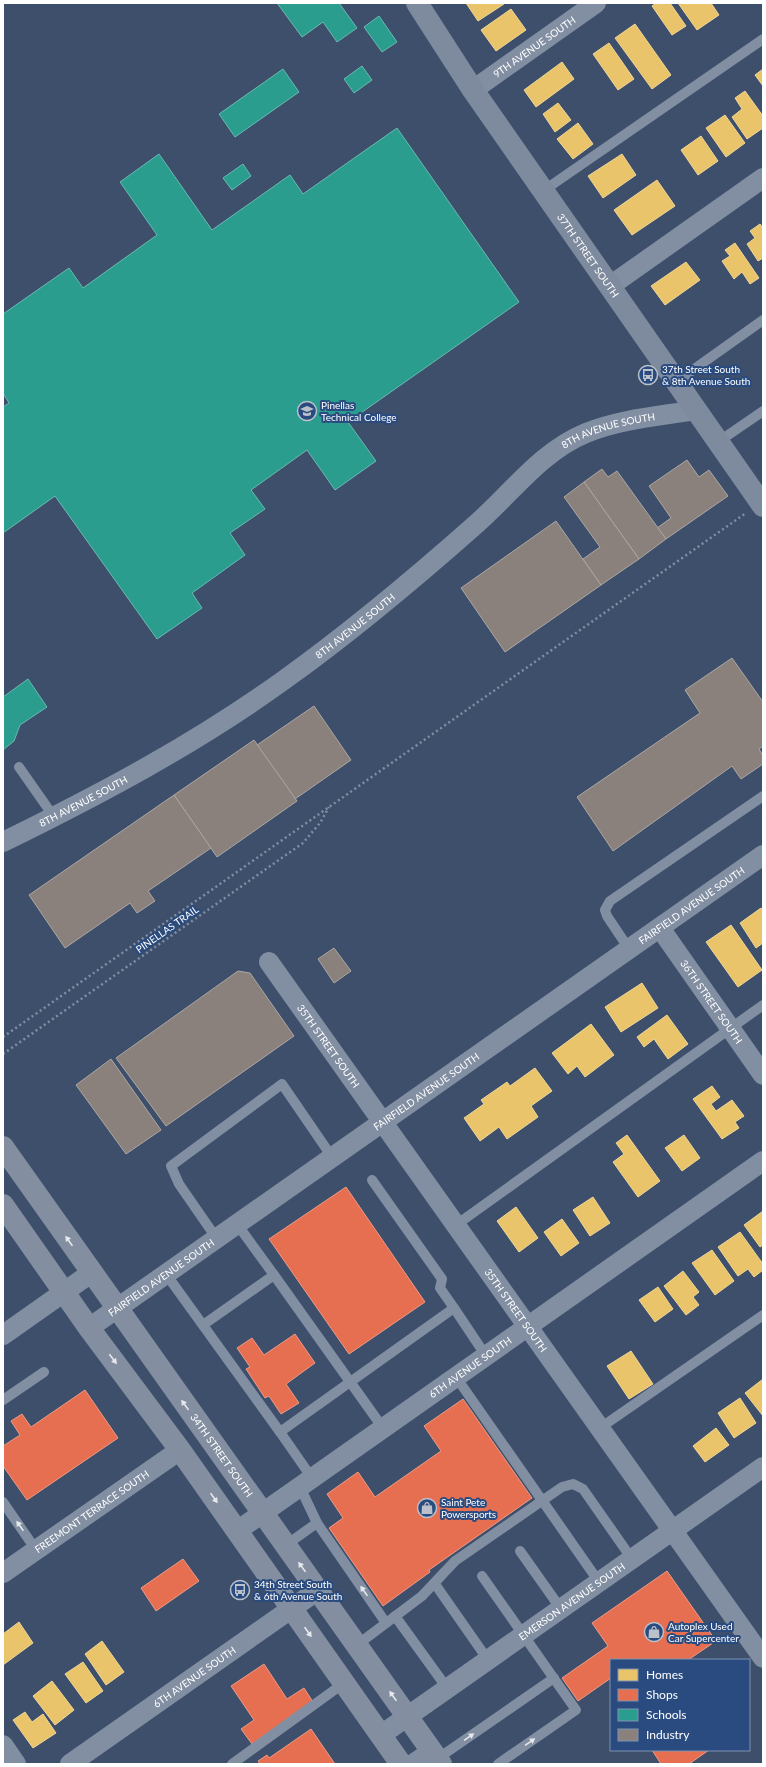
<svg xmlns="http://www.w3.org/2000/svg" width="766" height="1767" font-family="Lato,sans-serif">
  <rect width="100%" height="100%" fill="#3d4f6b"/>
  <g fill="#e9c46a" stroke="#f0d697">
    <path d="M466,3H503L504,4L478,21Z"/>
    <path d="M656,3H670L686,26L672,35L652,6Z"/>
    <path d="M678,3H711L719,15L697,30Z"/>
    <path d="M511,9L526,30L496,51L481,30Z"/>
    <path d="M635,24L671,75L652,89L615,38Z"/>
    <path d="M609,43L634,79L618,90L593,54Z"/>
    <path d="M562,62L574,79L536,107L524,90Z"/>
    <path d="M763,69V86L755,75Z"/>
    <path d="M745,91L763,116V128L747,139L732,117L742,109L735,98Z"/>
    <path d="M558,103L571,120L555,132L543,114Z"/>
    <path d="M725,115L745,143L726,157L706,128Z"/>
    <path d="M578,123L593,144L573,159L557,139Z"/>
    <path d="M701,136L718,161L698,175L681,150Z"/>
    <path d="M622,154L636,175L603,198L588,176Z"/>
    <path d="M657,180L675,206L632,235L614,210Z"/>
    <path d="M760,224L763,228V258L758,261L747,244L755,238L750,231Z"/>
    <path d="M735,243L759,278L750,284L742,272L734,279L722,261L730,256L725,250Z"/>
    <path d="M686,262L700,280L665,305L651,286Z"/>
    <path d="M761,908L763,910V943L756,948L740,923Z"/>
    <path d="M731,925L762,970L738,987L706,942Z"/>
    <path d="M642,983L658,1008L621,1032L605,1007Z"/>
    <path d="M667,1015L688,1044L668,1059L654,1039L644,1047L637,1037Z"/>
    <path d="M591,1024L614,1055L585,1077L577,1066L568,1074L552,1053Z"/>
    <path d="M535,1068L552,1091L531,1106L538,1117L507,1139L499,1127L480,1141L464,1118L484,1104L481,1100L507,1082L510,1086Z"/>
    <path d="M712,1086L720,1097L711,1104L716,1111L732,1100L744,1116L735,1122L739,1128L722,1139L693,1099Z"/>
    <path d="M627,1135L660,1181L638,1197L613,1162L624,1154L616,1143Z"/>
    <path d="M684,1135L700,1158L682,1171L665,1148Z"/>
    <path d="M593,1197L610,1223L590,1236L573,1210Z"/>
    <path d="M516,1207L538,1238L519,1252L497,1221Z"/>
    <path d="M763,1211V1245L760,1247L744,1225Z"/>
    <path d="M562,1219L579,1243L561,1256L544,1232Z"/>
    <path d="M740,1232L763,1264V1270L754,1277L748,1269L738,1276L718,1247Z"/>
    <path d="M712,1250L734,1281L715,1295L692,1263Z"/>
    <path d="M683,1271L699,1292L693,1297L699,1305L686,1315L664,1286Z"/>
    <path d="M658,1287L673,1309L655,1322L639,1300Z"/>
    <path d="M631,1351L653,1384L629,1399L607,1366Z"/>
    <path d="M763,1379V1416L745,1393Z"/>
    <path d="M740,1398L756,1423L734,1438L718,1413Z"/>
    <path d="M716,1428L729,1445L705,1462L693,1446Z"/>
    <path d="M19,1622L33,1643L3,1665V1634Z"/>
    <path d="M102,1641L124,1672L106,1685L85,1654Z"/>
    <path d="M83,1662L103,1691L86,1703L65,1674Z"/>
    <path d="M52,1681L74,1710L55,1725L33,1696Z"/>
    <path d="M25,1712L32,1722L43,1714L56,1733L33,1748L13,1720Z"/>
  </g>
  <g fill="#e76f51" stroke="#ee9a85">
    <path d="M346,1187L425,1302L349,1354L269,1239Z"/>
    <path d="M295,1334L315,1363L286,1384L299,1403L281,1414L269,1396L265,1398L246,1369L250,1367L237,1348L252,1338L264,1355Z"/>
    <path d="M85,1390L118,1438L27,1500L3,1466V1446L20,1435L11,1421L22,1414L31,1427Z"/>
    <path d="M463,1399L532,1498L429,1570L430,1572L383,1606L329,1528L343,1518L327,1494L358,1472L375,1497L441,1451L424,1426Z"/>
    <path d="M183,1559L199,1581L156,1611L141,1588Z"/>
    <path d="M667,1571L716,1641L688,1660H611V1678L578,1701L562,1678L608,1646L592,1623Z"/>
    <path d="M264,1664L287,1699L304,1688L313,1702L252,1744L241,1729L254,1720L231,1686Z"/>
    <path d="M311,1729L335,1764H260L258,1761L267,1755L269,1758Z"/>
    <path d="M652,1750H709L689,1764H661Z"/>
  </g>
  <g fill="#2a9d8f" stroke="#6abab1">
    <path d="M277,3H339L357,28L337,42L323,22L302,37Z"/>
    <path d="M379,16L397,42L382,52L364,27Z"/>
    <path d="M362,66L372,80L354,93L344,79Z"/>
    <path d="M283,69L299,92L235,137L219,114Z"/>
    <path d="M397,128L519,302L348,422L376,461L335,490L307,450L251,490L265,509L230,533L245,555L192,593L202,608L157,639L55,496L3,533V407L9,403L3,393V314L69,268L83,288L157,235L120,182L159,154L212,230L290,175L303,194Z"/>
    <path d="M243,164L251,176L232,190L223,178Z"/>
    <path d="M28,679L47,707L20,725L14,741L3,750V697Z"/>
  </g>
  <g fill="#8a817c" stroke="#ada7a3">
    <path d="M687,460L699,477L709,470L728,496L666,539L657,528L671,518L649,486Z"/>
    <path d="M602,469L608,477L617,471L666,539L639,559L584,482Z"/>
    <path d="M584,482L639,559L601,585L583,559L600,547L564,497Z"/>
    <path d="M556,521L601,585L505,652L461,588Z"/>
    <path d="M732,658L763,702V746L759,749L763,756V764L741,779L732,766L613,851L577,797L700,713L685,690Z"/>
    <path d="M314,706L351,760L295,799L257,745Z"/>
    <path d="M254,740L297,801L217,857L174,795Z"/>
    <path d="M174,795L211,848L148,891L155,901L137,913L130,903L65,948L29,895Z"/>
    <path d="M334,948L351,971L334,983L318,959Z"/>
    <path d="M238,971L250,973L294,1036L166,1126L116,1058Z"/>
    <path d="M111,1059L161,1130L126,1154L76,1085Z"/>
  </g>
  <g fill="none" stroke-linecap="round" stroke-linejoin="round">
    <g stroke="#828fa2" stroke-width="2.5" stroke-dasharray="2 3" stroke-linecap="butt">
      <path d="M3,1037L746,513"/>
      <path d="M3,1054L303,843L320,823L329,807"/>
    </g>
    <g stroke="#828fa2" stroke-width="10">
      <path d="M543,191L763,39"/>
      <path d="M676,382L763,320"/>
      <path d="M718,442L763,411"/>
      <path d="M19,767L54,817"/>
      <path d="M629,949L607,916L605,910L610,901L763,796"/>
      <path d="M372,1180L442,1279L440,1288L454,1308"/>
      <path d="M237,1224L274,1275"/>
      <path d="M456,1225L763,1005"/>
      <path d="M217,1239L179,1184L171,1166L282,1084L332,1157"/>
      <path d="M166,1274L280,1432"/>
      <path d="M203,1325L274,1275L383,1428"/>
      <path d="M456,1377L599,1582"/>
      <path d="M3,1400L44,1372"/>
      <path d="M600,1428L763,1315"/>
      <path d="M312,1478L280,1432L454,1308L486,1356"/>
      <path d="M300,1487L317,1523L386,1623"/>
      <path d="M3,1502L36,1550"/>
      <path d="M286,1545L317,1523"/>
      <path d="M520,1551L561,1609"/>
      <path d="M482,1576L576,1710L498,1764"/>
      <path d="M435,1584L488,1660"/>
      <path d="M395,1616L447,1688"/>
      <path d="M357,1645L422,1596L455,1561L562,1487L573,1484L583,1489L632,1559"/>
      <path d="M437,1759L554,1678"/>
      <path d="M232,1764L344,1683"/>
    </g>
    <g stroke="#828fa2" stroke-width="20">
      <path id="s1" d="M473,90L596,3"/>
      <path d="M610,286L763,178"/>
      <path id="s2" d="M3,842C101,794 195,744 284,680C351,632 413,580 474,526C511,494 540,452 586,433C620,419 660,416 696,410"/>
      <path id="s3" d="M660,928L763,1075"/>
      <path id="s4" d="M269,962L763,1658"/>
      <path id="s5" d="M89,1328L763,855"/>
      <path d="M3,1335L91,1273"/>
      <path id="s6" d="M237,1531L763,1161"/>
      <path id="s7" d="M3,1573L180,1450"/>
      <path id="s8" d="M381,1735L763,1467"/>
      <path d="M3,1745L16,1764"/>
      <path id="s9" d="M70,1764L318,1590"/>
      <path d="M413,1764L432,1751"/>
    </g>
    <path stroke="#7e8a9d" stroke-width="22" id="s10" d="M417,3L473,90L763,506"/>
    <g stroke="#838fa1" stroke-width="22">
      <path id="s11" d="M3,1147L441,1764"/>
      <path d="M3,1205L89,1328L180,1450L401,1764"/>
    </g>
  </g>
  <defs><path id="oneway-solid" d="M-6-.8H1V-3.2L6.5 0L1 3.2V.8H-6Z"/></defs>
  <g fill="#e6e9ec">
    <use href="#oneway-solid" transform="translate(69 1241) rotate(-125)"/>
    <use href="#oneway-solid" transform="translate(113 1359) rotate(53)"/>
    <use href="#oneway-solid" transform="translate(185 1405) rotate(-126)"/>
    <use href="#oneway-solid" transform="translate(214 1498) rotate(55)"/>
    <use href="#oneway-solid" transform="translate(20 1526) rotate(-125)"/>
    <use href="#oneway-solid" transform="translate(302 1567) rotate(-126)"/>
    <use href="#oneway-solid" transform="translate(364 1591) rotate(-125)"/>
    <use href="#oneway-solid" transform="translate(308 1632) rotate(55)"/>
    <use href="#oneway-solid" transform="translate(393 1696) rotate(-125)"/>
    <use href="#oneway-solid" transform="translate(469 1737) rotate(-35)"/>
    <use href="#oneway-solid" transform="translate(530 1742) rotate(-35)"/>
  </g>
  <defs>
    <symbol id="bus-ring" viewBox="-11 -11 22 22"><circle r="9.5" fill="#294b7f" stroke="#bbc1cb" stroke-width="1.5"/><path d="M-5-6H5V4H4V6H2V4H-2V6H-4V4H-5ZM-3.5-4V0h7V-4ZM-3.5 1.2v1.5H-2V1.2ZM2 1.2v1.5H3.5V1.2Z" fill="#bbc1cb"/></symbol>
    <symbol id="university-ring" viewBox="-11 -11 22 22"><circle r="9.5" fill="#294b7f" stroke="#bbc1cb" stroke-width="1.5"/><path d="M0-5L7-2L0 1L-7-2ZM-4 1L0 2.5L4 1V4Q0 6-4 4Z" fill="#bbc1cb"/></symbol>
    <symbol id="shop-ring" viewBox="-11 -11 22 22"><circle r="9.5" fill="#294b7f" stroke="#bbc1cb" stroke-width="1.5"/><path d="M-5-2.5h2.3a2.7 3.5 0 0 1 5.4 0H5L5.5 6h-11ZM-1.5-2.5h3a1.5 2.3 0 0 0-3 0Z" fill="#bbc1cb"/></symbol>
  </defs>
  <g fill-rule="evenodd">
    <use href="#bus-ring" x="637" y="364" width="22" height="22"/>
    <use href="#university-ring" x="296" y="400" width="22" height="22"/>
    <use href="#shop-ring" x="416" y="1497" width="22" height="22"/>
    <use href="#bus-ring" x="229" y="1579" width="22" height="22"/>
    <use href="#shop-ring" x="643" y="1621" width="22" height="22"/>
  </g>
  <g text-anchor="middle" stroke-width="4" stroke-linejoin="round" paint-order="stroke">
    <g font-size="10" fill="#fff" stroke="#294b7f">
      <text dy="4" stroke="none"><textPath href="#s1" startOffset="75">9TH AVENUE SOUTH</textPath></text>
      <text dy="4" stroke="none"><textPath href="#s10" startOffset="305">37TH STREET SOUTH</textPath></text>
      <text dy="4" stroke="none"><textPath href="#s2" startOffset="738">8TH AVENUE SOUTH</textPath></text>
      <text dy="4" stroke="none"><textPath href="#s2" startOffset="414">8TH AVENUE SOUTH</textPath></text>
      <text dy="4" stroke="none"><textPath href="#s2" startOffset="90">8TH AVENUE SOUTH</textPath></text>
      <text dy="4" stroke="none"><textPath href="#s5" startOffset="736">FAIRFIELD AVENUE SOUTH</textPath></text>
      <text transform="translate(167 929) rotate(-35)" y="4">PINELLAS TRAIL</text>
      <text dy="4" stroke="none"><textPath href="#s3" startOffset="90">36TH STREET SOUTH</textPath></text>
      <text dy="4" stroke="none"><textPath href="#s4" startOffset="103">35TH STREET SOUTH</textPath></text>
      <text dy="4" stroke="none"><textPath href="#s5" startOffset="412">FAIRFIELD AVENUE SOUTH</textPath></text>
      <text dy="4" stroke="none"><textPath href="#s5" startOffset="88">FAIRFIELD AVENUE SOUTH</textPath></text>
      <text dy="4" stroke="none"><textPath href="#s4" startOffset="427">35TH STREET SOUTH</textPath></text>
      <text dy="4" stroke="none"><textPath href="#s6" startOffset="285">6TH AVENUE SOUTH</textPath></text>
      <text dy="4" stroke="none"><textPath href="#s11" startOffset="378">34TH STREET SOUTH</textPath></text>
      <text dy="4" stroke="none"><textPath href="#s7" startOffset="108">FREEMONT TERRACE SOUTH</textPath></text>
      <text dy="4" stroke="none"><textPath href="#s8" startOffset="233">EMERSON AVENUE SOUTH</textPath></text>
      <text dy="4" stroke="none"><textPath href="#s9" startOffset="152">6TH AVENUE SOUTH</textPath></text>
    </g>
    <g font-size="10" fill="#fff" stroke="#294b7f" text-anchor="start">
      <text x="662" y="373">37th Street South<tspan x="662" dy="12">&amp; 8th Avenue South</tspan></text>
      <text x="321" y="409">Pinellas<tspan x="321" dy="12">Technical College</tspan></text>
      <text x="441" y="1506">Saint Pete<tspan x="441" dy="12">Powersports</tspan></text>
      <text x="254" y="1588">34th Street South<tspan x="254" dy="12">&amp; 6th Avenue South</tspan></text>
      <text x="668" y="1630">Autoplex Used<tspan x="668" dy="12">Car Supercenter</tspan></text>
    </g>
  </g>
  <rect width="766" height="1767" fill="none" stroke="#ffffff" stroke-width="8"/>
  <rect x="610" y="1659" width="140" height="92" fill="#294b7f" stroke="#7f93b2"/>
  <rect x="618" y="1669" width="20" height="12" fill="#e9c46a" stroke="#7f93b2"/>
  <text x="646" y="1679" font-size="12" fill="#ffffff">Homes</text>
  <rect x="618" y="1689" width="20" height="12" fill="#e76f51" stroke="#7f93b2"/>
  <text x="646" y="1699" font-size="12" fill="#ffffff">Shops</text>
  <rect x="618" y="1709" width="20" height="12" fill="#2a9d8f" stroke="#7f93b2"/>
  <text x="646" y="1719" font-size="12" fill="#ffffff">Schools</text>
  <rect x="618" y="1729" width="20" height="12" fill="#8a817c" stroke="#7f93b2"/>
  <text x="646" y="1739" font-size="12" fill="#ffffff">Industry</text>
</svg>
